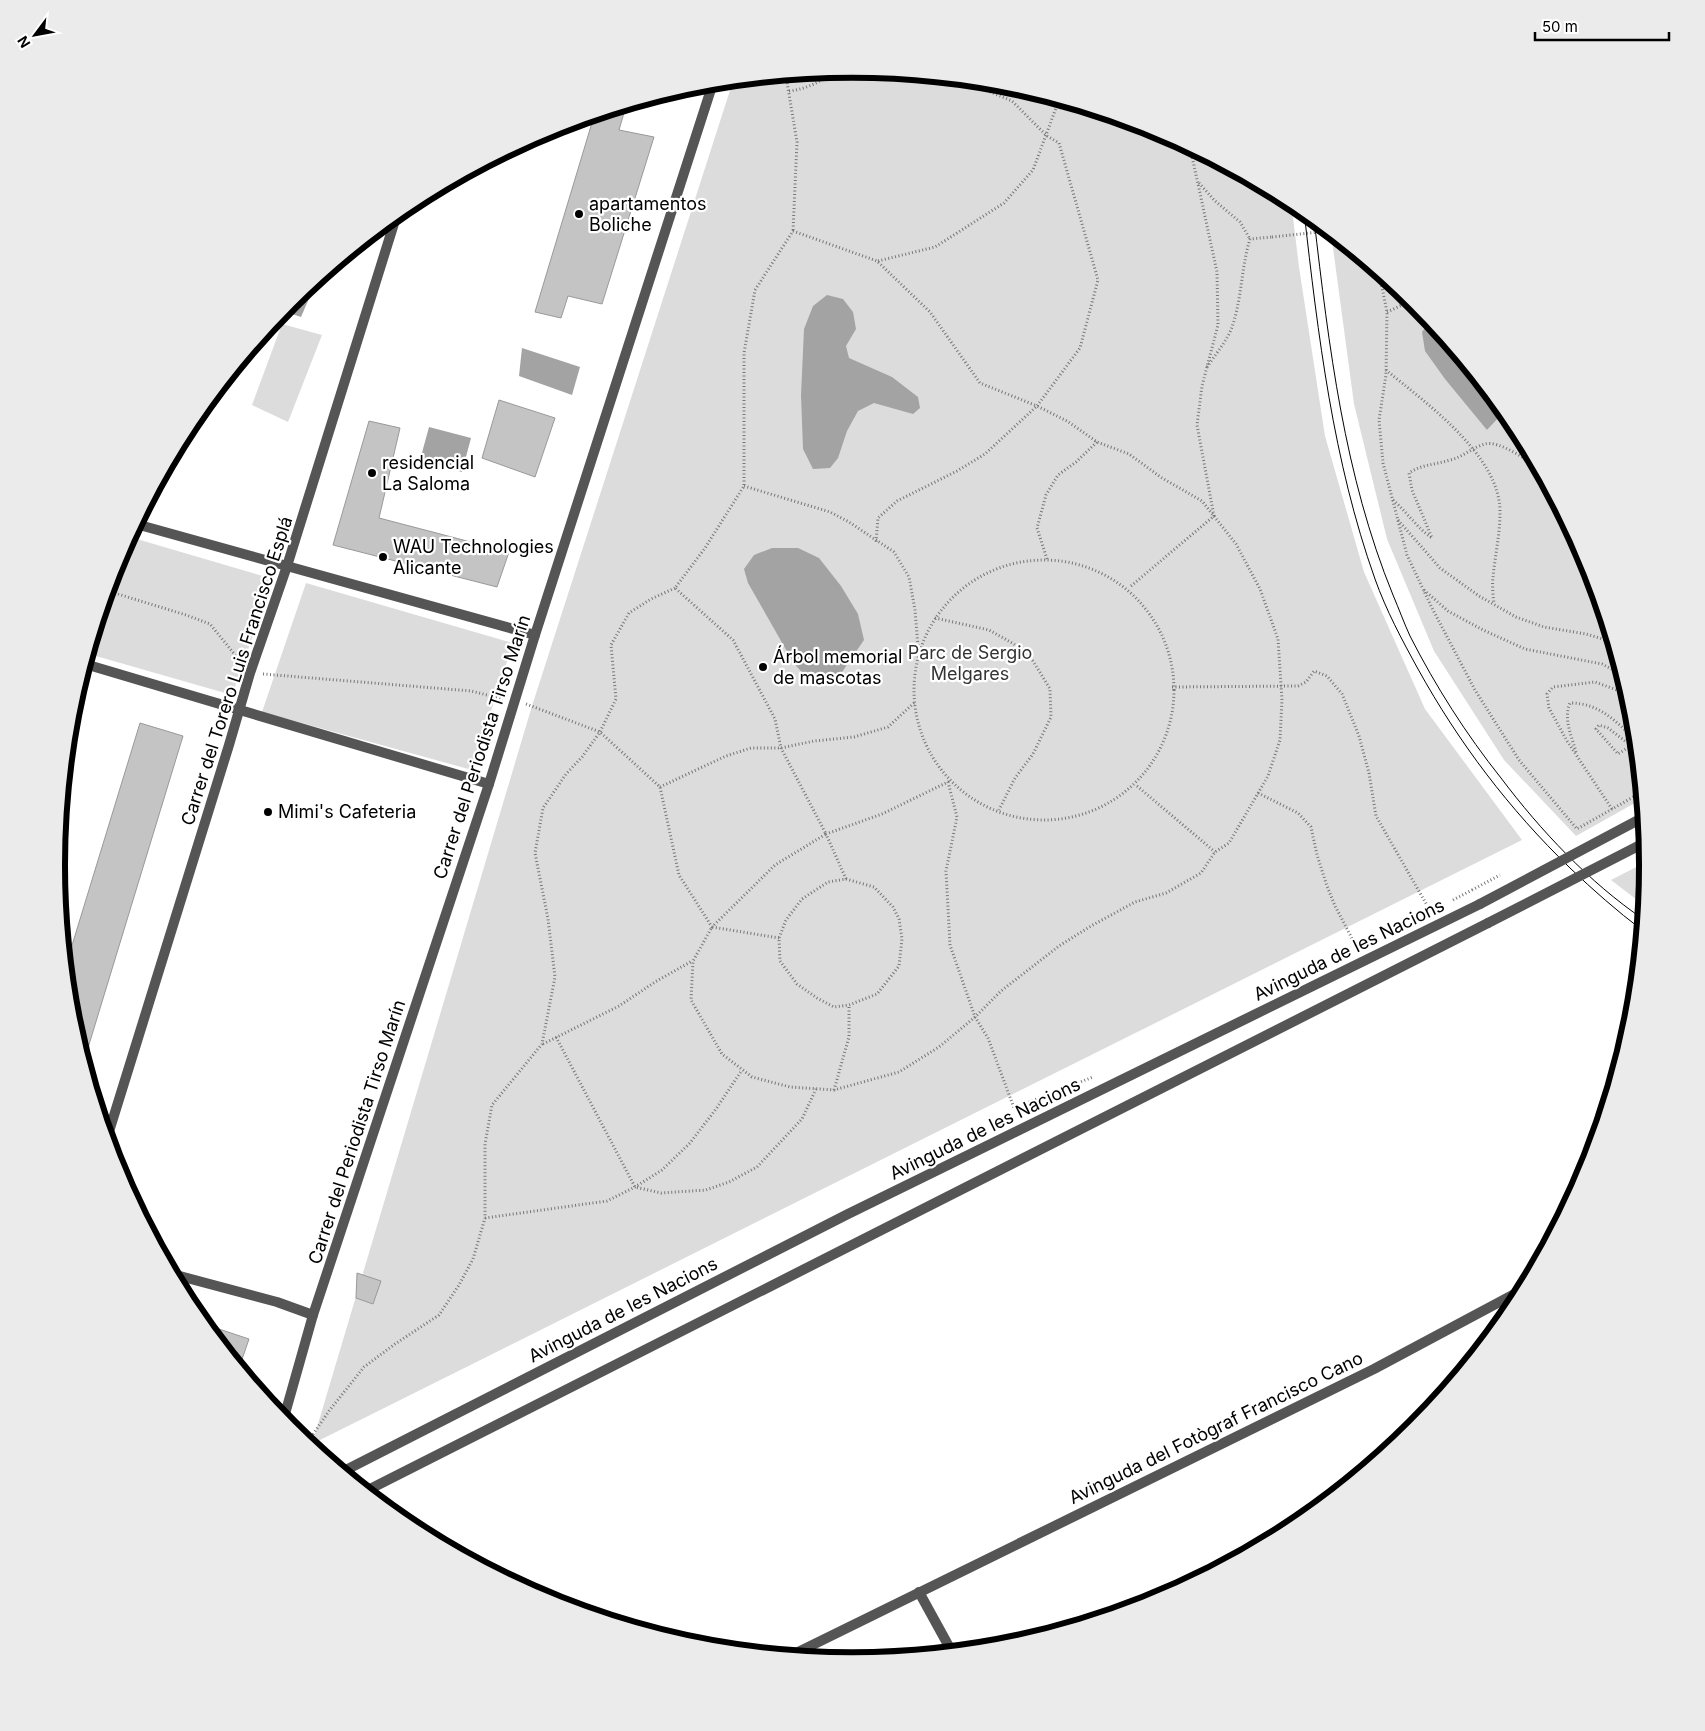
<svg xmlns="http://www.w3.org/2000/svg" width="1705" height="1731" font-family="Inter,sans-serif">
  <rect width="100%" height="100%" fill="#fff"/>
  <g fill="#dcdcdc">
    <path d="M853,69L1008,85L1157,130L1291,201L1299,267L1325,436L1364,572L1425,709L1522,840L312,1444L532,706L733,81Z"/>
    <path d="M1331,233L1416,303L1433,323L1428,325L1487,430L1499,416L1518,429L1588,561L1634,710L1642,799L1576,836L1504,760L1434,651L1387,539L1354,404Z"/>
    <path d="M282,324L322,335L288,422L252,405Z"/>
    <path d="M130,537L273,579L232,695L89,654L117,561Z"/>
    <path d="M306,583L513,643L472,770L262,712Z"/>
    <path d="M1648,861L1649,866L1645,906L1611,880Z"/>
    <path d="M1373,1463L1295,1528L1254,1549L1272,1529L1368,1464Z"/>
  </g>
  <g fill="#a3a3a3">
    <path d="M317,280L301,317L283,311L290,302Z"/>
    <path d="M827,295L843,299L853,312L856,329L846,346L849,358L892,377L918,397L920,408L913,414L874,403L858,411L847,431L838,458L830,468L813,469L803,449L801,395L804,329L813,306Z"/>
    <path d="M1433,323L1515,423L1518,429L1499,417L1487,430L1445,379L1425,351L1422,332L1428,324Z"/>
    <path d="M522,348L580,367L572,395L519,376Z"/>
    <path d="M429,427L471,438L462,472L420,460Z"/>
    <path d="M772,548H798L819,558L841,586L858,614L864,640L840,675L819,682L805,676L793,662L748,583L744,569L754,555Z"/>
  </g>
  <g fill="#c4c4c4" stroke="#999">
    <path d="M626,106L619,130L654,137L602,304L568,296L561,318L535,312L594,116Z"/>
    <path d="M499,400L555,418L535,477L482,458Z"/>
    <path d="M369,421L400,428L379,518L509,552L497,587L333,545Z"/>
    <path d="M140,723L183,736L84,1061L72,1021L66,965Z"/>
    <path d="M357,1273L381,1281L373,1304L356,1298Z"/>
    <path d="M204,1324L249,1339L239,1368Z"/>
  </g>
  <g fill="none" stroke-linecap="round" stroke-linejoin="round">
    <g stroke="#777" stroke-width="3" stroke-dasharray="1 2.5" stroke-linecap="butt">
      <path d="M786,76L797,142L793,231"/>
      <path d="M789,91C807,89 820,82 834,71"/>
      <path d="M1199,183L1215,201L1240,222L1250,239"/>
      <path d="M878,261L935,247L1004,203L1033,170L1059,100"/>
      <path d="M1379,272L1387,312L1386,375L1379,420L1383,463L1407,555L1432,608L1475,690L1519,760L1577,829L1642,792"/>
      <path d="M1387,312L1413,300"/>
      <path d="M1207,367C1215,355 1227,341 1232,327C1242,299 1241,268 1250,239L1272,237"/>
      <path d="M1386,370C1426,403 1501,456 1500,513C1500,534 1495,556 1493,577C1492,586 1493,596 1494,604"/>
      <path d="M744,486L830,512L849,522L894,552L909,577L915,610L918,646"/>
      <path d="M1393,500C1407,512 1417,528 1432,538L1412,490L1409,473C1422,464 1435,465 1450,460C1463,457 1473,447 1485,444C1499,440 1526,460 1538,467"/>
      <path d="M1398,520L1440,568L1479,596L1516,617L1544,627L1586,634L1613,642"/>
      <path d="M1047,559L1037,528L1046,495L1058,475L1076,462L1097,442"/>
      <circle cx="1044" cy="690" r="130"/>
      <path d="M1131,586L1214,516L1197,425L1202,386L1218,325L1217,272L1190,147"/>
      <path d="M1424,590L1448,611L1483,630L1525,649L1602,664L1623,675"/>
      <path d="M108,591L186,615L210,624L240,661"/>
      <path d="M935,618L989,630L1014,644L1033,661L1050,689L1051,717L1033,754L1015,778L999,810"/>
      <path d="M263,674L471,691L503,699"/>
      <path d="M1172,687L1298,686L1306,682L1314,671L1327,676L1342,694L1359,736L1369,773L1376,816L1428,907"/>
      <path d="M526,704L600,732L660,787L679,875L712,927L775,865L826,834L781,748L775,719L733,640L675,588L705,548L744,486V353L755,290L793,231L877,261L930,312L980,383L1037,406L1080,348L1098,280L1059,143L1047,136L1012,101L962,80"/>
      <path d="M1625,741L1608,728L1599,725L1596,729L1618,754L1637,742"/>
      <path d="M1576,752C1572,737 1563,719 1570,703C1600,703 1616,722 1636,740"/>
      <path d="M1137,786L1215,852"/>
      <path d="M660,787L726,756L751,748H781L814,741L854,737L888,727L914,703"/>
      <path d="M1258,793L1298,813L1311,827L1317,855L1327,886L1335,906L1355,944"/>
      <path d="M1612,809L1567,741L1549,708L1547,694L1553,687L1595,682L1628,694"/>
      <path d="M846,879L826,834L882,814L948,782L957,817L946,871L950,945L975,1017L988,1038L1014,1108L1093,1077"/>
      <path d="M846,879L874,887L893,907L899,919L902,939L899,966L877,994L849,1005L834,1007L817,998L797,984L780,961L779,938L786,920L802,899L828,882Z"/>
      <path d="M1453,900L1472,890"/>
      <path d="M779,938L712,927L693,961L691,1000L722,1054L752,1077L790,1087L834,1090L899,1072L939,1047L975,1017L1001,991L1059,946L1091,926L1135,902L1166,893L1201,873L1215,852L1229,843L1268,776L1280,740L1282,700L1278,639L1260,589L1236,544L1202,501L1162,478L1129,454L1097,442L1067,421L1037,406L985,454L957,471L897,501L878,518L876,542"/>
      <path d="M556,1037L635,1187L661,1193L706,1190L729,1182L757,1167L802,1119L816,1089"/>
      <path d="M543,1044L619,1006L655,982L692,961"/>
      <path d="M834,1090L849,1037V1005"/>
      <path d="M485,1218L607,1201L635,1187L662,1170L690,1143L716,1109L742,1070"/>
      <path d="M307,1443L329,1411L364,1367L395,1344L439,1315L459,1285L473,1259L485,1218V1144L492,1105L542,1044L555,977L548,919L535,853L543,808L566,774L582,757L600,732L616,699L611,645L629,613L651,599L675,588"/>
      <path d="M770,1654L778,1650"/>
    </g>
    <g stroke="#555" stroke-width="10">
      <path d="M136,524L535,635"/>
      <path d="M85,664L489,784"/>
      <path d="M107,1138L229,745L250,673L287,566L397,214"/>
      <path d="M172,1274L277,1302L313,1315"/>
      <path d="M283,1421L313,1315L489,784L535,635L713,83"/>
      <path d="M919,1592L952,1652"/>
      <path d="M790,1656L1374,1369L1524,1289"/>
    </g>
    <g stroke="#555" stroke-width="10">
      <path d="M342,1472L848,1214L1480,904"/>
      <path d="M366,1491L1488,923"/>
    </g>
    <g stroke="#000" stroke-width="1">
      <path d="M1304,211C1318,335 1333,461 1375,579C1386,610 1402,640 1418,669C1459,743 1509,809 1570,868C1593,890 1617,911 1642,930"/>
      <path d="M1314,219C1329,347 1344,475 1393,595C1399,609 1404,623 1410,636C1436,687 1466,734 1501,778C1541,831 1589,882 1643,919"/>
    </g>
    <g stroke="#777" stroke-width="3" stroke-dasharray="1 2.5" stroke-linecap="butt">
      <path d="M1272,237L1329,231"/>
      <path d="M1472,890L1500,875"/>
    </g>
    <g stroke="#555" stroke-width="10">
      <path d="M1480,904L1644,817"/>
      <path d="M1488,923L1646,842"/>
    </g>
  </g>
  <g fill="#000" stroke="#fff" stroke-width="2">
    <circle cx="579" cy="214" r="5"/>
    <circle cx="372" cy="473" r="5"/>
    <circle cx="383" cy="557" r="5"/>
    <circle cx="763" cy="667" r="5"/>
    <circle cx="268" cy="812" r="5"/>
  </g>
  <g text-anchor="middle" stroke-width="4.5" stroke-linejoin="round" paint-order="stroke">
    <g font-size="18" fill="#000" stroke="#fff" text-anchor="start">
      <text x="589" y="210">apartamentos<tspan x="589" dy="21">Boliche</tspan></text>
      <text x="382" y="469">residencial<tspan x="382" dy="21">La Saloma</tspan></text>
      <text x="393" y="553">WAU Technologies<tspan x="393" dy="21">Alicante</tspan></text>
      <text x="773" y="663">Árbol memorial<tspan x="773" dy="21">de mascotas</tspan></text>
      <text x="278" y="818">Mimi's Cafeteria</text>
    </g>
    <g font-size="18" fill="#333" stroke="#fff">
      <text x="970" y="659">Parc de Sergio<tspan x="970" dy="21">Melgares</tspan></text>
    </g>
    <g font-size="18" fill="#000" stroke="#fff">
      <text transform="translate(237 671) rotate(-72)" y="6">Carrer del Torero Luis Francisco Esplá</text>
      <text transform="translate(482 747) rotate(-72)" y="6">Carrer del Periodista Tirso Marín</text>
      <text transform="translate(1349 950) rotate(-26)" y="6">Avinguda de les Nacions</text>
      <text transform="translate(985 1129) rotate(-26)" y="6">Avinguda de les Nacions</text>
      <text transform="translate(357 1132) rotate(-72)" y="6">Carrer del Periodista Tirso Marín</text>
      <text transform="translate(623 1310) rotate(-27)" y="6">Avinguda de les Nacions</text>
      <text transform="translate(1216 1428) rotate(-26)" y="6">Avinguda del Fotògraf Francisco Cano</text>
    </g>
  </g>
  <path d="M0 0H1705V1731H0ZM65 865a787 787 0 1 1 1574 0a787 787 0 1 1-1574 0Z" fill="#ebebeb" fill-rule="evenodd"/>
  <path fill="none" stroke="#000" stroke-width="6" d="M65 865a787 787 0 1 1 1574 0a787 787 0 1 1-1574 0Z"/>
  <g transform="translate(35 35) rotate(238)" stroke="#ffffff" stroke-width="4" paint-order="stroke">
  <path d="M0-4L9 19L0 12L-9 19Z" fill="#000000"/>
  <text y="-8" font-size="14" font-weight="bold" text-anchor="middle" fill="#000000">N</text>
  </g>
  <path d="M1535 32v8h134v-8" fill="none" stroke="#000000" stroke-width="2.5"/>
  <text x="1542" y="32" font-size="15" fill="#000000" stroke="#ffffff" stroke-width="4" paint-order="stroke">50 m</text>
</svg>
